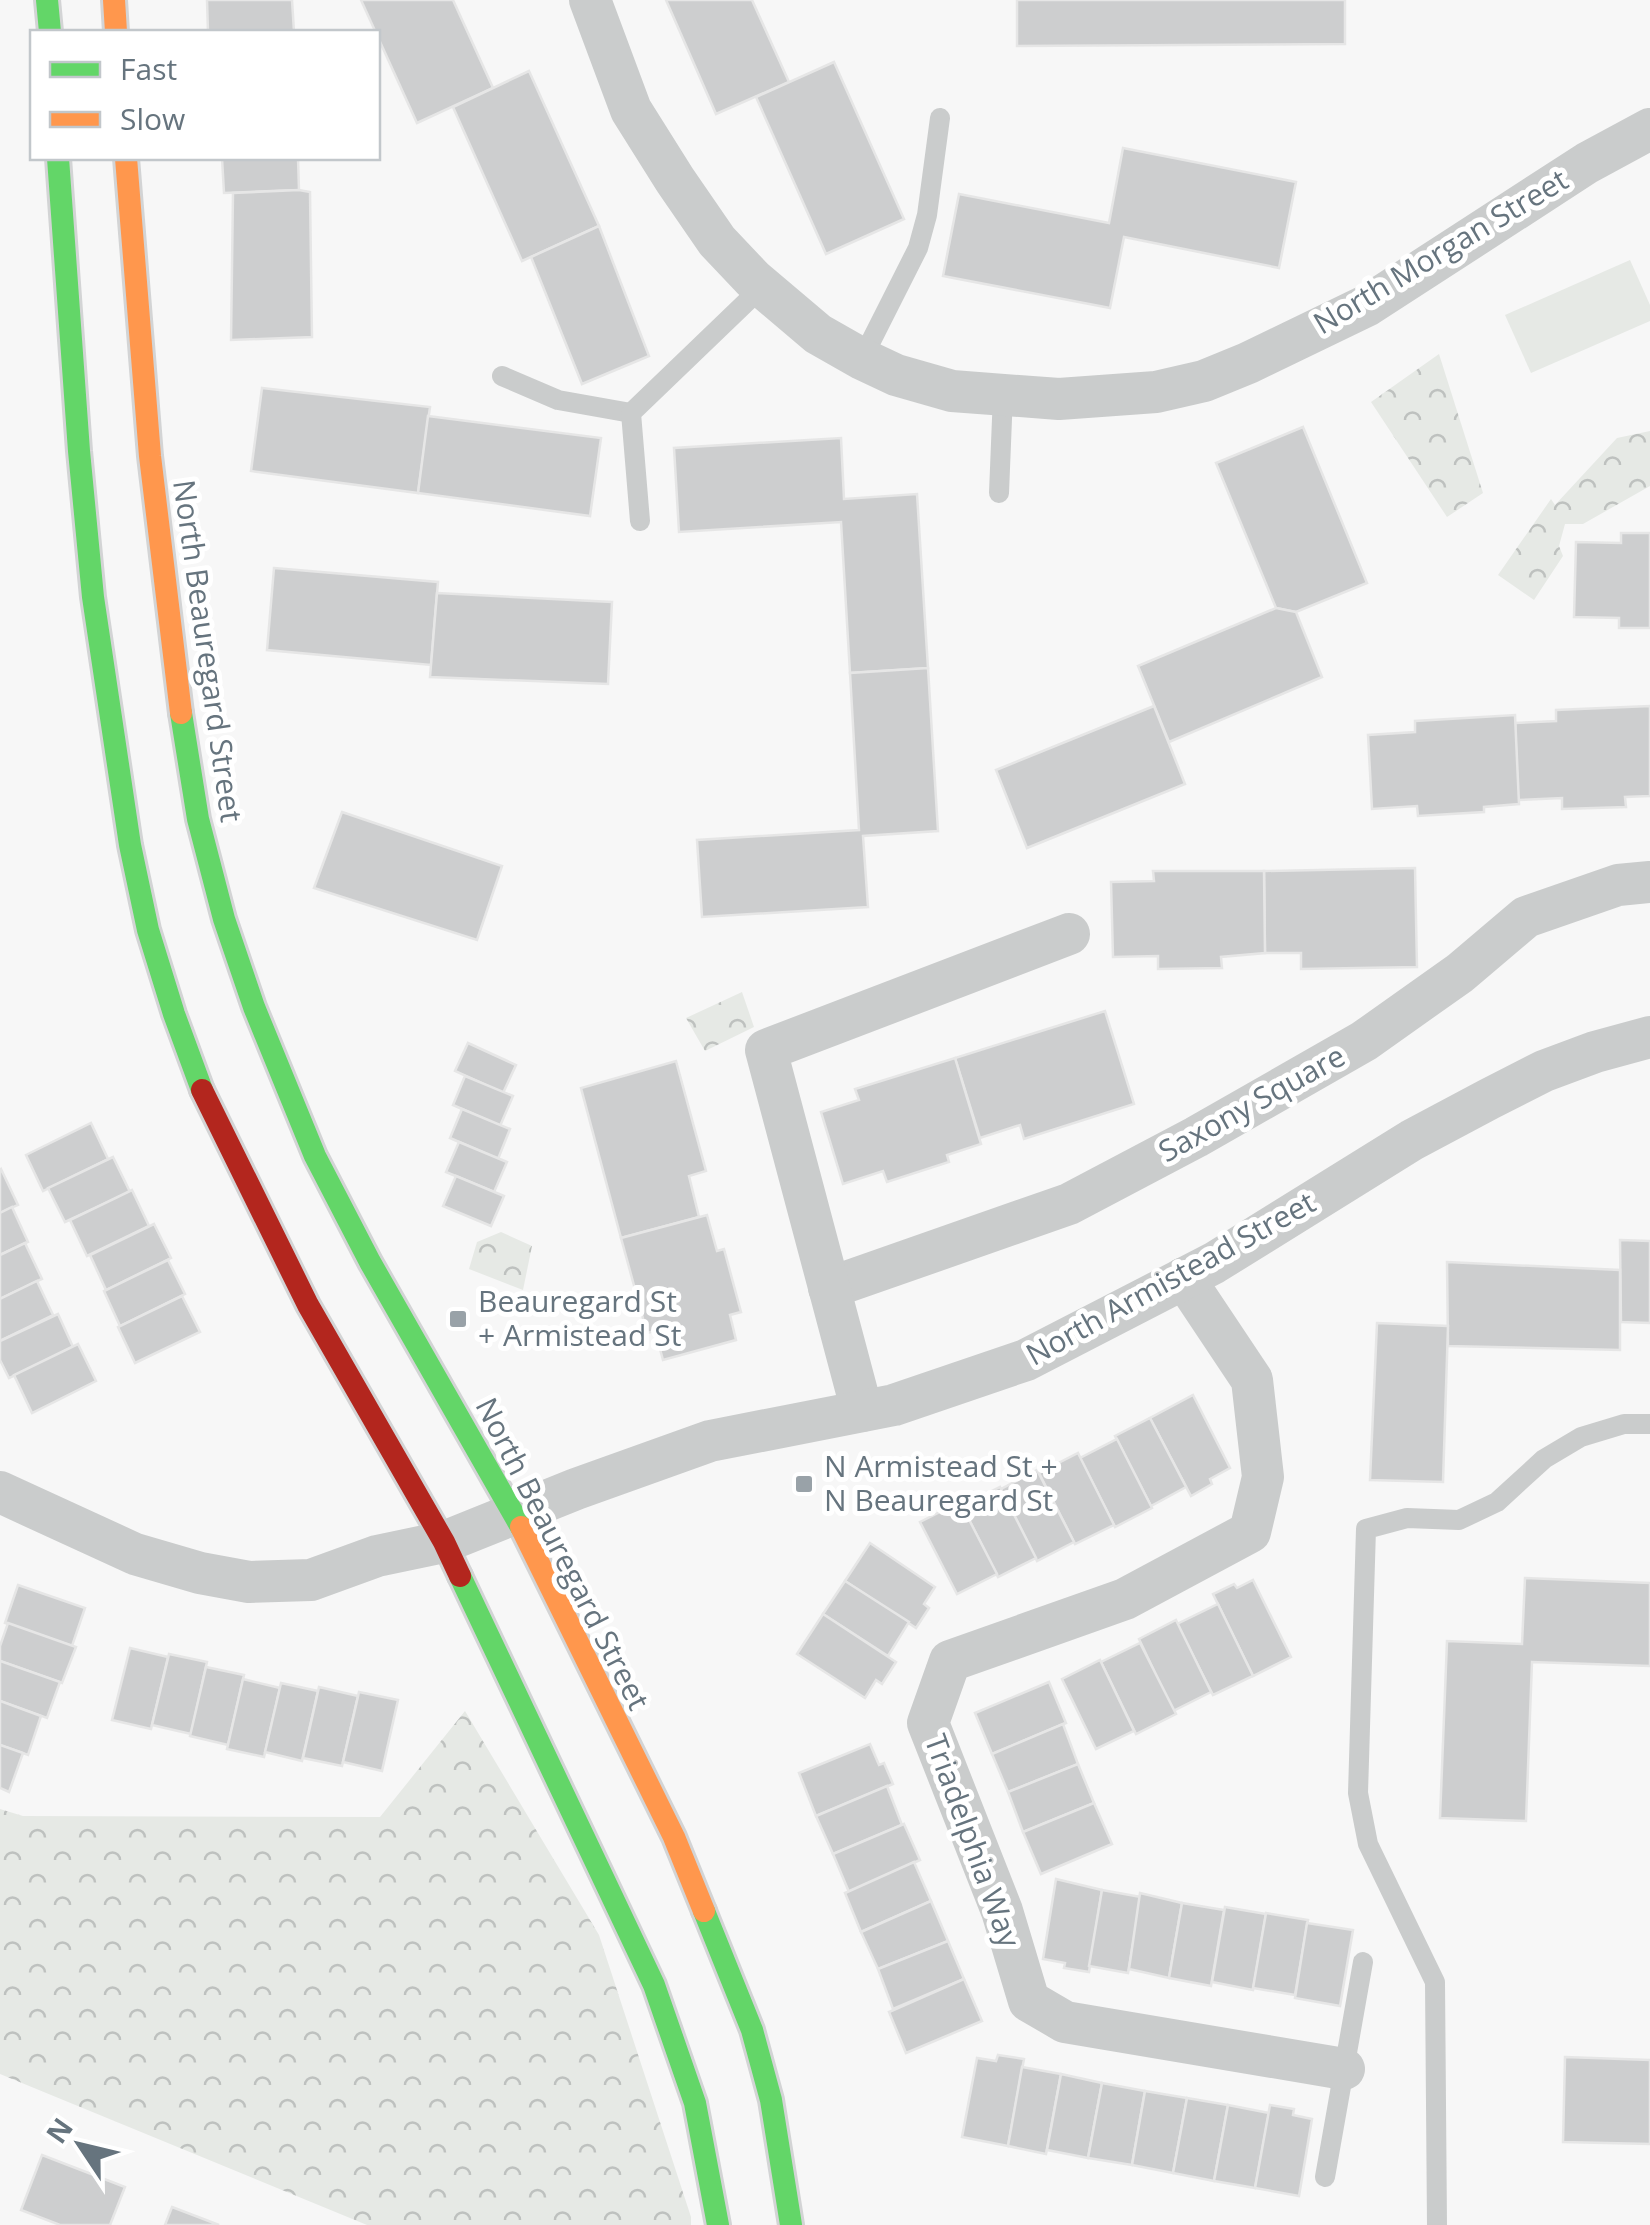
<svg xmlns="http://www.w3.org/2000/svg" width="1650" height="2225" font-family="'Open Sans',sans-serif">
  <defs>
    <pattern id="forest-crowns" width="20" height="18" patternUnits="userSpaceOnUse" patternTransform="scale(2.5)"><rect width="20" height="18" fill="#e6e9e5"/><path d="M2 6a3 3 0 1 1 6 0M12 15a3 3 0 1 1 6 0" fill="none" stroke="#bec1bf"/></pattern>
  </defs>
  <rect width="100%" height="100%" fill="#f7f7f7"/>
  <path fill="#e6e9e5" d="M1630,260L1650,305V321L1531,373L1505,315Z"/>
  <g fill="url(#forest-crowns)">
    <path d="M1439,354L1483,493L1447,517L1371,402Z"/>
    <path d="M1650,431V486L1583,524H1565L1559,546L1563,556L1534,600L1498,575L1551,499L1555,505L1617,438Z"/>
    <path d="M742,992L754,1027L705,1051L686,1018Z"/>
    <path d="M501,1232L532,1246L523,1290L469,1269L477,1242Z"/>
    <path d="M465,1711L599,1935L691,2217V2225H367L0,2074V1809L23,1816L380,1817Z"/>
  </g>
  <g fill="#cdcecf" stroke="#e6e6e6" stroke-width="2.5">
    <path d="M207,0H292L294,32H208Z"/>
    <path d="M361,0H453L493,88L417,123Z"/>
    <path d="M666,0H752L789,82L716,114Z"/>
    <path d="M1017,0H1345V44L1017,46Z"/>
    <path d="M834,62L904,219L826,254L756,97Z"/>
    <path d="M529,71L599,226L522,261L453,107Z"/>
    <path d="M1123,148L1296,182L1279,268L1124,237L1110,308L943,276L959,194L1109,223Z"/>
    <path d="M222,158H298L299,190L224,193Z"/>
    <path d="M299,190L310,192L312,337L231,340L233,193Z"/>
    <path d="M599,226L649,356L582,384L531,257Z"/>
    <path d="M262,388L430,407L418,493L251,471Z"/>
    <path d="M428,416L601,438L590,516L418,493Z"/>
    <path d="M1303,427L1367,583L1296,612L1276,608L1216,463Z"/>
    <path d="M841,438L844,499L917,494L928,668L850,673L841,522L679,532L674,448Z"/>
    <path d="M1621,533H1650V628H1619V618L1574,617L1576,542L1621,543Z"/>
    <path d="M274,568L438,582L431,665L267,650Z"/>
    <path d="M437,593L612,602L608,684L430,677Z"/>
    <path d="M1276,608L1296,612L1322,677L1169,742L1138,666Z"/>
    <path d="M928,668L938,831L863,836L868,907L702,917L697,840L859,830L850,673Z"/>
    <path d="M1154,706L1185,784L1027,848L996,770Z"/>
    <path d="M1650,706V796L1625,797L1626,807L1562,809V798L1518,800L1515,723L1556,721V710Z"/>
    <path d="M1515,715L1519,804L1484,807V812L1418,816L1417,806L1372,809L1368,735L1415,732V721Z"/>
    <path d="M342,812L502,866L477,940L314,888Z"/>
    <path d="M1415,868L1417,967L1301,969V953H1265L1264,871Z"/>
    <path d="M1153,871H1264L1265,953L1221,957L1222,968L1158,969V956L1113,957L1111,882L1154,881Z"/>
    <path d="M1105,1011L1134,1104L1024,1139L1020,1125L980,1138L955,1058Z"/>
    <path d="M468,1043L516,1065L503,1093L455,1071Z"/>
    <path d="M955,1058L981,1144L947,1155L949,1162L887,1182L883,1171L843,1184L821,1112L859,1100L855,1089Z"/>
    <path d="M676,1061L706,1171L689,1176L699,1217L621,1238L581,1088Z"/>
    <path d="M465,1076L513,1096L500,1126L453,1105Z"/>
    <path d="M462,1109L510,1129L498,1159L450,1138Z"/>
    <path d="M91,1123L108,1159L43,1191L26,1155Z"/>
    <path d="M459,1142L507,1162L494,1192L446,1172Z"/>
    <path d="M113,1157L130,1192L65,1222L48,1188Z"/>
    <path d="M1,1169L18,1205L0,1213V1170Z"/>
    <path d="M456,1176L504,1196L491,1226L443,1206Z"/>
    <path d="M132,1190L149,1226L87,1256L70,1220Z"/>
    <path d="M12,1207L28,1242L0,1255V1213Z"/>
    <path d="M707,1215L717,1251L724,1249L741,1312L730,1315L736,1340L663,1360L655,1331L647,1333L621,1238Z"/>
    <path d="M154,1224L171,1258L106,1290L90,1255Z"/>
    <path d="M1620,1240L1650,1241V1323L1621,1322Z"/>
    <path d="M25,1243L42,1279L0,1299V1255Z"/>
    <path d="M168,1260L185,1294L120,1326L104,1291Z"/>
    <path d="M1447,1262L1620,1270V1350L1448,1346Z"/>
    <path d="M37,1281L53,1315L0,1341V1299Z"/>
    <path d="M182,1296L200,1332L135,1363L118,1327Z"/>
    <path d="M58,1314L73,1347L9,1378L0,1360V1341Z"/>
    <path d="M1377,1323L1448,1326L1443,1482L1370,1480Z"/>
    <path d="M78,1344L96,1381L32,1413L14,1375Z"/>
    <path d="M1193,1395L1230,1468L1210,1479L1212,1484L1191,1496L1150,1418Z"/>
    <path d="M1150,1418L1186,1487L1151,1506L1115,1436Z"/>
    <path d="M1117,1439L1152,1508L1115,1527L1080,1458Z"/>
    <path d="M1078,1453L1114,1525L1075,1544L1039,1473Z"/>
    <path d="M1037,1470L1074,1542L1037,1561L1001,1489Z"/>
    <path d="M1000,1487L1036,1558L998,1577L962,1506Z"/>
    <path d="M960,1502L997,1574L957,1594L920,1522Z"/>
    <path d="M870,1543L935,1587L924,1604L929,1608L916,1628L845,1581Z"/>
    <path d="M1525,1578L1650,1583V1666L1532,1662L1526,1821L1440,1818L1447,1641L1522,1644Z"/>
    <path d="M1253,1580L1291,1657L1253,1676L1213,1594L1234,1584L1237,1588Z"/>
    <path d="M845,1581L909,1622L888,1656L823,1614Z"/>
    <path d="M18,1585L85,1608L72,1646L5,1623Z"/>
    <path d="M1218,1604L1253,1676L1213,1695L1177,1624Z"/>
    <path d="M823,1614L896,1662L882,1684L876,1680L865,1698L797,1654Z"/>
    <path d="M1176,1620L1211,1692L1173,1711L1139,1639Z"/>
    <path d="M8,1623L76,1647L62,1683L0,1661V1646Z"/>
    <path d="M1140,1643L1176,1714L1136,1734L1101,1662Z"/>
    <path d="M130,1648L168,1657L151,1729L112,1720Z"/>
    <path d="M169,1654L207,1662L191,1734L152,1725Z"/>
    <path d="M1100,1660L1134,1731L1096,1749L1062,1679Z"/>
    <path d="M0,1661L60,1682L47,1718L0,1701Z"/>
    <path d="M206,1667L244,1675L228,1745L190,1736Z"/>
    <path d="M243,1679L280,1688L264,1757L227,1749Z"/>
    <path d="M1049,1682L1066,1723L992,1754L975,1713Z"/>
    <path d="M281,1683L318,1691L302,1761L265,1752Z"/>
    <path d="M319,1687L358,1696L342,1766L303,1758Z"/>
    <path d="M359,1692L398,1700L382,1771L343,1762Z"/>
    <path d="M0,1701L41,1716L28,1755L0,1745Z"/>
    <path d="M1063,1724L1078,1764L1008,1792L992,1754Z"/>
    <path d="M870,1744L879,1765L884,1763L893,1784L816,1816L799,1773Z"/>
    <path d="M0,1745L23,1753L9,1792L0,1788Z"/>
    <path d="M1078,1764L1094,1803L1023,1832L1008,1792Z"/>
    <path d="M887,1786L902,1825L833,1854L816,1816Z"/>
    <path d="M1094,1803L1112,1844L1041,1874L1023,1832Z"/>
    <path d="M904,1824L920,1860L849,1892L833,1854Z"/>
    <path d="M914,1862L931,1901L861,1932L845,1893Z"/>
    <path d="M1056,1879L1102,1890L1089,1972L1064,1968L1065,1963L1043,1959Z"/>
    <path d="M1102,1890L1141,1897L1128,1973L1089,1966Z"/>
    <path d="M1140,1893L1182,1903L1169,1978L1129,1969Z"/>
    <path d="M931,1901L948,1941L878,1969L861,1932Z"/>
    <path d="M1182,1903L1224,1910L1211,1986L1169,1978Z"/>
    <path d="M1225,1907L1266,1914L1253,1990L1212,1982Z"/>
    <path d="M1266,1913L1308,1920L1295,1995L1253,1988Z"/>
    <path d="M1307,1923L1353,1930L1340,2006L1295,1998Z"/>
    <path d="M948,1941L964,1979L893,2009L878,1969Z"/>
    <path d="M964,1979L982,2021L906,2053L889,2012Z"/>
    <path d="M998,2055L1024,2059L1008,2146L962,2137L977,2058L996,2061Z"/>
    <path d="M1565,2057L1650,2060V2144L1563,2142Z"/>
    <path d="M1022,2067L1061,2074L1046,2154L1008,2146Z"/>
    <path d="M1061,2074L1102,2083L1088,2158L1047,2150Z"/>
    <path d="M1102,2083L1145,2091L1132,2165L1088,2158Z"/>
    <path d="M1145,2091L1187,2098L1173,2173L1132,2165Z"/>
    <path d="M1187,2098L1228,2105L1214,2181L1173,2173Z"/>
    <path d="M1228,2105L1269,2113L1255,2188L1214,2181Z"/>
    <path d="M1270,2105L1294,2109L1293,2115L1312,2119L1299,2196L1255,2188Z"/>
    <path d="M42,2155L125,2187L110,2225H60L21,2210Z"/>
    <path d="M172,2207L219,2225H165Z"/>
  </g>
  <g fill="none" stroke-linecap="round" stroke-linejoin="round">
    <defs>
      <g id="fast">
        <path d="M47,0L50,32"/>
        <path d="M58,158L79,451L93,597L130,845L148,930L174,1014L202,1090"/>
        <path d="M181,713L198,819L224,919L254,1007L315,1156L370,1262L521,1527"/>
        <path d="M460,1576L654,1985L695,2103L718,2225"/>
        <path d="M704,1911L752,2030L771,2100L791,2225"/>
      </g>
      <g id="slow">
        <path d="M114,0L116,32"/>
        <path d="M126,158L150,456L181,713"/>
        <path d="M521,1527L674,1837L704,1911"/>
      </g>
      <path id="jam" d="M202,1090L308,1305L444,1542L460,1576"/>
    </defs>
    <use href="#fast" stroke="#d3d4d5" stroke-width="28"/>
    <use href="#slow" stroke="#d3d4d5" stroke-width="28"/>
    <use href="#jam" stroke="#d3d4d5" stroke-width="28"/>
    <g stroke="#cacccc" stroke-width="20">
      <path d="M862,359L918,248L927,215L940,118"/>
      <path d="M502,376L558,400L631,413"/>
      <path d="M999,493L1003,394"/>
      <path d="M640,521L631,413L762,287"/>
      <path d="M1325,2177L1363,1962"/>
      <path d="M1437,2225L1435,1982L1368,1844L1358,1793L1366,1529L1407,1518L1459,1520L1497,1502L1544,1459L1581,1437L1624,1424H1650"/>
    </g>
    <g stroke="#cacccc" stroke-width="42">
      <path d="M590,0L631,110L675,180L717,241L753,279L818,334L862,359L896,375L952,391L1059,399L1156,392L1204,381L1248,363L1368,305L1587,163L1650,129"/>
      <path d="M1184,1278L1252,1380L1263,1477L1250,1532L1125,1599L950,1661L928,1723L1002,1911L1029,2001L1065,2022L1344,2069"/>
      <path d="M829,1288L1069,1204L1196,1137L1364,1041L1460,973L1526,917L1618,885L1650,882"/>
      <path d="M862,1411L766,1050L1069,934"/>
      <path d="M0,1492L135,1554L200,1573L249,1582L311,1580L377,1556L444,1542L576,1489L710,1441L894,1405L1026,1360L1214,1263L1412,1140L1489,1099L1544,1071L1595,1052L1650,1037"/>
    </g>
    <use href="#fast" stroke="#63d668" stroke-width="22"/>
    <use href="#slow" stroke="#ff974d" stroke-width="22"/>
    <use href="#jam" stroke="#b3261e" stroke-width="22"/>
  </g>
  <g fill="#99a2a8" stroke="#fff" stroke-width="4">
    <rect x="448" y="1309" width="20" height="20" rx="5"/>
    <rect x="794" y="1474" width="20" height="20" rx="5"/>
  </g>
  <g text-anchor="middle" stroke-width="10" stroke-linejoin="round" paint-order="stroke">
    <g font-size="30" fill="#66747e" stroke="#fff">
      <text transform="translate(1441 252) rotate(-31)" y="10">North Morgan Street</text>
      <text transform="translate(207 651) rotate(82)" y="10">North Beauregard Street</text>
      <text transform="translate(1252 1104) rotate(-29)" y="10">Saxony Square</text>
      <text transform="translate(1171 1279) rotate(-29)" y="10">North Armistead Street</text>
      <text transform="translate(562 1554) rotate(63)" y="10">North Beauregard Street</text>
      <text transform="translate(972 1841) rotate(70)" y="10">Triadelphia Way</text>
    </g>
    <g font-size="30" fill="#66747e" stroke="#fff" text-anchor="start">
      <text x="478" y="1312">Beauregard St<tspan x="478" dy="34">+ Armistead St</tspan></text>
      <text x="824" y="1477">N Armistead St +<tspan x="824" dy="34">N Beauregard St</tspan></text>
    </g>
  </g>
  <rect x="30" y="30" width="350" height="130" fill="#ffffff" stroke="#c2c7cb" stroke-width="2.5"/>
  <rect x="50" y="62" width="50" height="15" fill="#63d668" stroke="#c2c7cb" stroke-width="2.5"/>
  <text x="120" y="80" font-size="30" fill="#66747e">Fast</text>
  <rect x="50" y="112" width="50" height="15" fill="#ff974d" stroke="#c2c7cb" stroke-width="2.5"/>
  <text x="120" y="130" font-size="30" fill="#66747e">Slow</text>
  <g transform="translate(80 2145) rotate(305)" stroke="#ffffff" stroke-width="8" paint-order="stroke">
  <path d="M0-8L18 38L0 25L-18 38Z" fill="#66747e"/>
  <text y="-15" font-size="28" font-weight="bold" text-anchor="middle" fill="#66747e">N</text>
  </g>
</svg>
